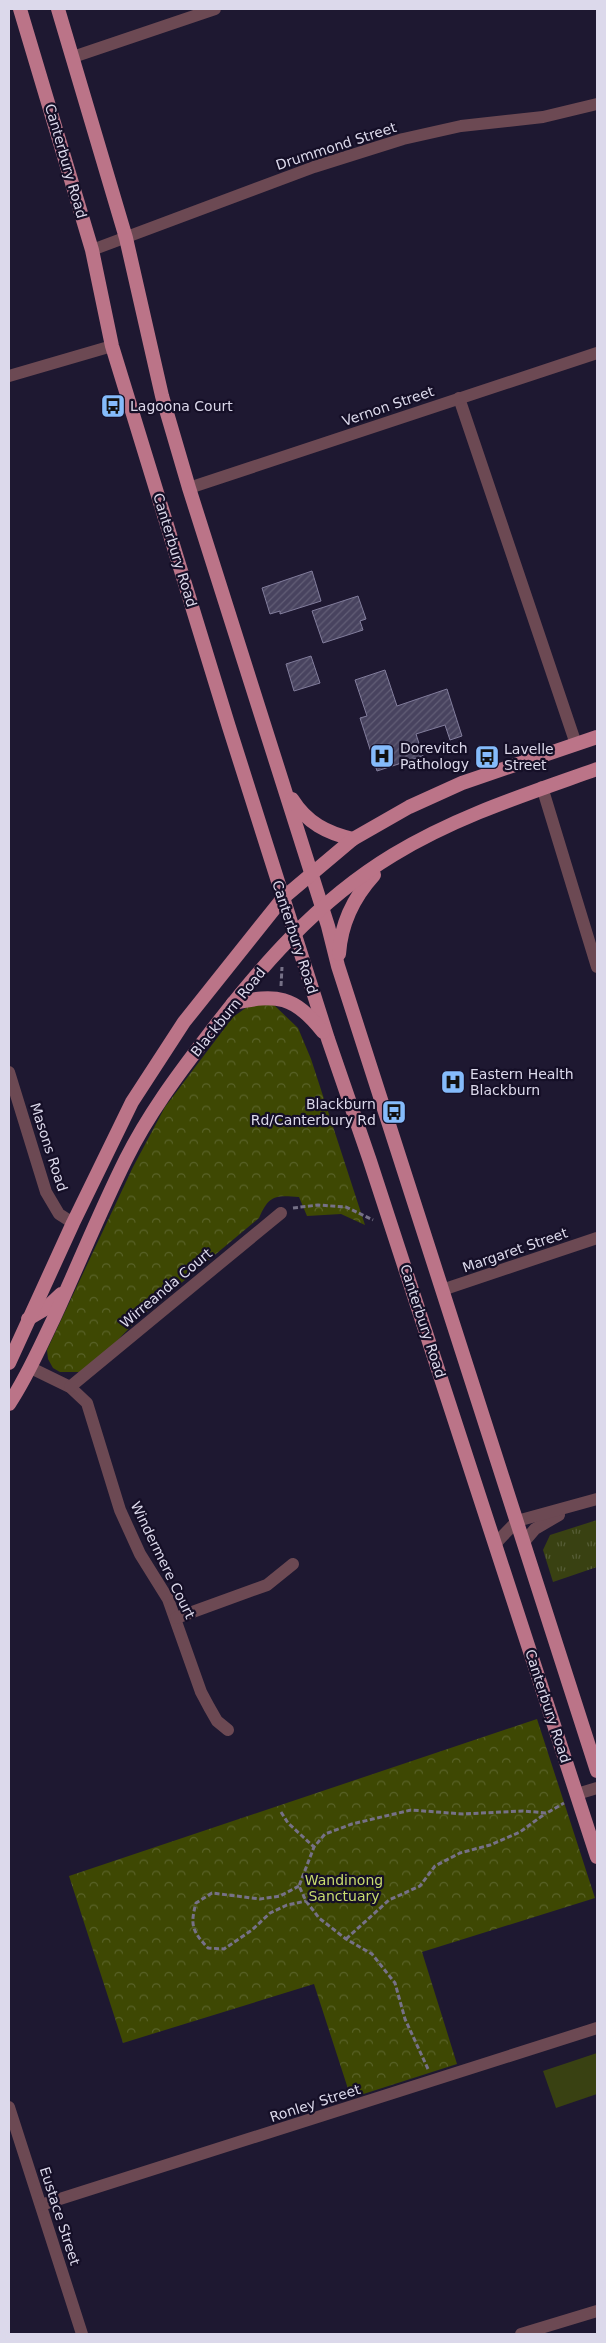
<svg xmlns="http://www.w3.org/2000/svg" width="606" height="2343" font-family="'DejaVu Sans',sans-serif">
  <defs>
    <pattern id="grass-tufts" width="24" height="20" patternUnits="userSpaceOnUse" patternTransform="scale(1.25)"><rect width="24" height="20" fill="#394112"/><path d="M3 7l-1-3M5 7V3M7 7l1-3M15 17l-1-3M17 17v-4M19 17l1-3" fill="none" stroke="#555c35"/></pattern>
    <pattern id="forest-crowns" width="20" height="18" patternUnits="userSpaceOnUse" patternTransform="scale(1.25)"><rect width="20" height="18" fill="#3e4803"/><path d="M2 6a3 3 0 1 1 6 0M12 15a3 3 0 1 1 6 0" fill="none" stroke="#596228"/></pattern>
    <pattern id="building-hatch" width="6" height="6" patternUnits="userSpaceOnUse" patternTransform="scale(1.25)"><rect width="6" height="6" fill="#48435f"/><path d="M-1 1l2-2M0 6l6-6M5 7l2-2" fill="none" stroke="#625e76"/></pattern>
  </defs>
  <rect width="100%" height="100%" fill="#1e1831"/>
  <path fill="url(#grass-tufts)" d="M597,1520V1567L553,1582L543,1550L550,1535Z"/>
  <g fill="url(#forest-crowns)">
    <path d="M263,1004L274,1005L298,1028L311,1059L365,1225L341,1214L307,1216L299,1197C275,1195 269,1195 259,1218L137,1320L91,1368L79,1372H60L53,1368L48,1359L47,1350L133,1167L165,1107L233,1017L247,1007Z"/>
    <path d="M537,1719L595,1898L422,1952L457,2064L351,2098L314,1984L123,2043L69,1876Z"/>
  </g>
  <path fill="#394112" d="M597,2053V2094L556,2108L543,2071Z"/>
  <g fill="url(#building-hatch)" stroke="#827d9c">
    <path d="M312,571L321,601L280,614V611L270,614L262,588Z"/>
    <path d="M358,596L366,619L360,621L363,630L323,643L312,611Z"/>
    <path d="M311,656L320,683L294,691L286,664Z"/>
    <path d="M385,670L397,706L447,689L462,736L450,740L445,725L416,734L423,756L377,771L360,718L367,716L355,680Z"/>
  </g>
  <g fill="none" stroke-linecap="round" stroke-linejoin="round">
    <g stroke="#767187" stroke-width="3" stroke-dasharray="5 2.5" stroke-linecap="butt">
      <path d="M281,986L282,967"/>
      <path d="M293,1208L318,1205L346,1207L373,1220"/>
      <path d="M281,1812L288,1823L314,1847"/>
      <path d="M299,1886L280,1896L260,1899L212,1893L196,1903C190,1925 192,1931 208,1948L224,1949L252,1930L270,1913L287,1905L306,1901"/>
      <path d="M346,1939L389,1900L420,1886L435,1866L460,1853L490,1845L520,1832L546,1813"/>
      <path d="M428,2069L405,2019L395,1983L372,1954L346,1939L319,1918L306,1901L299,1886L314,1847L325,1834L352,1824L411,1810L463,1814L523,1811L547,1813L564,1803"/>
    </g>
    <g stroke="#6c4953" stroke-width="12">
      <path d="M73,57L215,9"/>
      <path d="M92,250L314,167L403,139L461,126L543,117L597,104"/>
      <path d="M9,376L112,346"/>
      <path d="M459,398L576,744"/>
      <path d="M189,488L597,353"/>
      <path d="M542,787L597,967"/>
      <path d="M9,1072L46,1192L59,1214L73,1223"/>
      <path d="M442,1290L597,1238"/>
      <path d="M31,1368L70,1387L87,1403L120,1510L140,1554L168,1599L201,1692L209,1707L217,1721L228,1730"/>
      <path d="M70,1387L281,1213"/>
      <path d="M523,1543L535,1529L559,1515"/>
      <path d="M495,1544L517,1521L597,1499"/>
      <path d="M176,1618L267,1585L293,1564"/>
      <path d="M577,1794L597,1788"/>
      <path d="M9,2107L82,2334"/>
      <path d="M41,2205L597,2028"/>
      <path d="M521,2334L597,2311"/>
    </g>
    <g stroke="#bb7488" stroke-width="14">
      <path d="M20,9L92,250L112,346L229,727L328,1039L370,1161L597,1857"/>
      <path d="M58,9L126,238L162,396L189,488L328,926L338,966L597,1771"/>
      <path d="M292,799C307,823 327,833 353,839"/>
      <path d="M339,954C341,924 354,897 374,875"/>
      <path d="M233,1003C277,994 294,995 323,1032"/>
      <path d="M28,1319L45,1309L61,1294"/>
      <path d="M9,1363L73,1223L132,1102L184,1022L283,898L353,839L409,807L462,783L597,737"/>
      <path d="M9,1404C27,1377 39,1349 53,1320C78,1266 100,1211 126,1159C148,1115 176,1077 206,1038C259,968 317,901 393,855C457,816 527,794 597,769"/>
    </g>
  </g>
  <defs>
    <symbol id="bus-square" viewBox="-11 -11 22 22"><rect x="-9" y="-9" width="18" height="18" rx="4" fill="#85bbfb" stroke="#150f27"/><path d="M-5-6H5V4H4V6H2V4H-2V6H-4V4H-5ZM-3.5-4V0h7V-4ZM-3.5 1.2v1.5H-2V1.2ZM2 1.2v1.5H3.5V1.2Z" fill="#111"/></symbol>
    <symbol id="hospital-square" viewBox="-11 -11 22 22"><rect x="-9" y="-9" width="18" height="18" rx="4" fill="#85bbfb" stroke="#150f27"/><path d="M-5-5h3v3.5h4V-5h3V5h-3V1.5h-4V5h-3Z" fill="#111"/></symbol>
  </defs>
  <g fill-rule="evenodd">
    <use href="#bus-square" x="99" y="392" width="28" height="28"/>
    <use href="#hospital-square" x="368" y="742" width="28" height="28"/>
    <use href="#bus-square" x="473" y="743" width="28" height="28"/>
    <use href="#hospital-square" x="439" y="1068" width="28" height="28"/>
    <use href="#bus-square" x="380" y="1098" width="28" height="28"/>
  </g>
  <g text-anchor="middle" stroke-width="4.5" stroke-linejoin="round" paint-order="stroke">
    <g font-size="14" fill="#dcd9eb" stroke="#150f27">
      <text transform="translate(336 146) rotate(-18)" y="5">Drummond Street</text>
      <text transform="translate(66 161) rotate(74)" y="5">Canterbury Road</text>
      <text transform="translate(388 406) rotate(-19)" y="5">Vernon Street</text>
      <text transform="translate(175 550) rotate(73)" y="5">Canterbury Road</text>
      <text transform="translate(295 937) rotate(72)" y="5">Canterbury Road</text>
      <text transform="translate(228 1012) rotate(-51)" y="5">Blackburn Road</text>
      <text transform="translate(49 1147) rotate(72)" y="5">Masons Road</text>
      <text transform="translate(515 1250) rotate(-19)" y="5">Margaret Street</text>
      <text transform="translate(166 1288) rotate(-40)" y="5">Wirreanda Court</text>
      <text transform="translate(423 1321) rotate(72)" y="5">Canterbury Road</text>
      <text transform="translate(163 1560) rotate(64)" y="5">Windermere Court</text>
      <text transform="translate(548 1706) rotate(72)" y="5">Canterbury Road</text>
      <text transform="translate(315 2103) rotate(-18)" y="5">Ronley Street</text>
      <text transform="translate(60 2216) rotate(72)" y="5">Eustace Street</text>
    </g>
    <g font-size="14" fill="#dcd9eb" stroke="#150f27" text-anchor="start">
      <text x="130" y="411">Lagoona Court</text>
      <text x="400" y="753">Dorevitch<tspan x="400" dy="16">Pathology</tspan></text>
      <text x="504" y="754">Lavelle<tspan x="504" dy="16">Street</tspan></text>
      <text x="470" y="1079">Eastern Health<tspan x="470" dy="16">Blackburn</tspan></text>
      <text x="376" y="1109" text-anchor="end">Blackburn<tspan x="376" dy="16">Rd/Canterbury Rd</tspan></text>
    </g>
    <g font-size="14" fill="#c8dc6e" stroke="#150f27">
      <text x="344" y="1885">Wandinong<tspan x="344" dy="16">Sanctuary</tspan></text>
    </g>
  </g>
  <rect width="606" height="2343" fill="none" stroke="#dcd9eb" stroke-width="20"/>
</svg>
